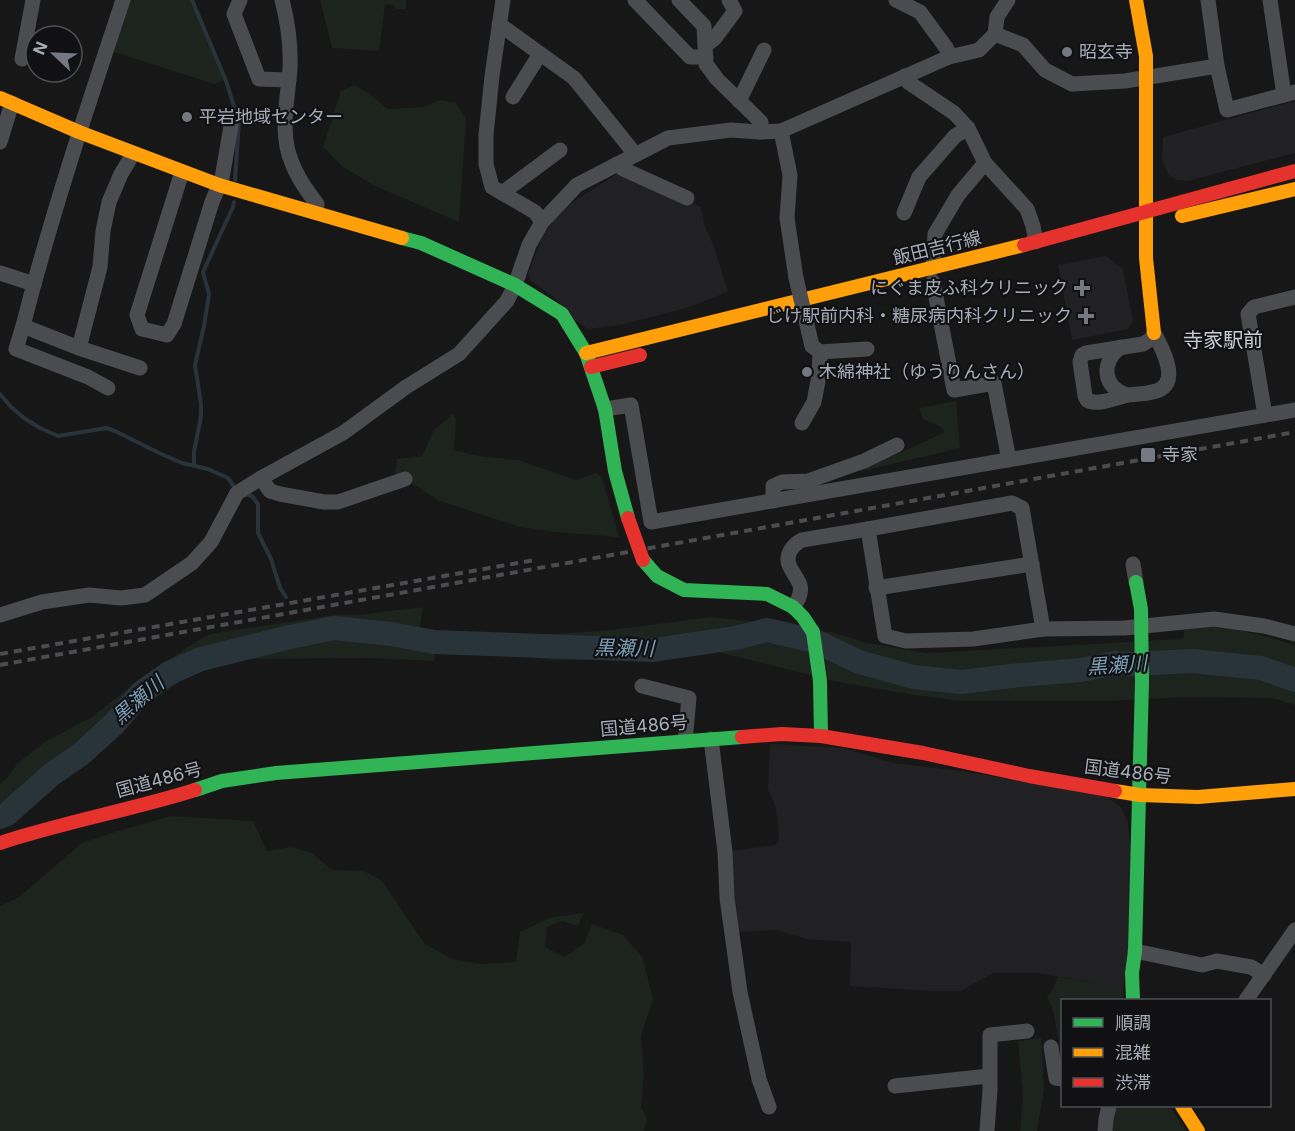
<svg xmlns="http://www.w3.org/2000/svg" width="1295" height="1131" font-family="Inter,'Noto Sans JP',sans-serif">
  <rect width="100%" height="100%" fill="#171717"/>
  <g fill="#212123">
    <path d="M1295,101V153L1187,181L1177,180L1169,175L1165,167L1162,159L1163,137Z"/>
    <path d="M623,170L701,207L704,224L715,249L728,292L686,308L620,325L588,329L575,320L553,296L532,282L528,274L542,238L559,211Z"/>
    <path d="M1106,256L1123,269L1133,321L1128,329L1072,340L1058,265Z"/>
    <path d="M770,744L843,748L894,763L961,771L1104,795L1121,807L1127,820L1137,882L1123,990H1107L1091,982L1036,973H994L960,991H930L850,986L851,942L807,939L777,930L735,932L725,852L775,845L779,840L776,808L768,789Z"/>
  </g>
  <g fill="#1c241d">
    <path d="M128,0H190L224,80L214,84L111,51Z"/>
    <path d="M320,0H406V9H396L394,5L385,4L379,51L332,48Z"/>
    <path d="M354,85L367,92L388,109L423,107L440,100L456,103L466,119L459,222L373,185L343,167L323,147L341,91Z"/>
    <path d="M956,401L960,448L858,472L881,459L898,454L945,432L941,427L923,419L919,408Z"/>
    <path d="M453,414L456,420L454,450L478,456L518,460L576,480L596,473L602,477L619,537L556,532L520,527L440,501L405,479L394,483L397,459L422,456L434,430Z"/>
    <path d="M423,607L419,633L439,630L528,636L612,630L711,617L778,625L835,633L867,643L927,653L1183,639L1185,628L1212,625L1257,634L1295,645V705L1272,698L1186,697L1108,701H961L915,695L833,681L714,651L611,660H552L475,651H436L434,661L369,658L252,659L230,663H209L143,706L94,747L40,795L16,819L0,825V784L5,780L19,762L45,742L92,717L133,685L186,648L210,634L334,615H358Z"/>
    <path d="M171,816L253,821L267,851L291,847L312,853L332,870L364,871L382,881L425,944L452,959L481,964L516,962L520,932L549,918L584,913L578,926L562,921L547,927L545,947L564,957L584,944L592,924L623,935L643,958L653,1000L641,1036L644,1074L641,1108L647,1118L644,1131H0V906L19,897L82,843L118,831Z"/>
    <path d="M1058,977L1091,982L1107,990H1123V1000H1062V1058L1053,1010L1047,997L1051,993Z"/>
    <path d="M1041,1038L1044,1090L1037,1131H1020L1023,1092L1018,1041Z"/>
    <path d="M1114,1106H1170L1186,1131H1109Z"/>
  </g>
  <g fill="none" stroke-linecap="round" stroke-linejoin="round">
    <g stroke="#29333a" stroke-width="4">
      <path d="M192,0L226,81L239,122L235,180"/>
      <path d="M0,394L11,407L24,418L40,428L58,436L106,428L115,431L159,453L182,463L208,469L228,478L235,488"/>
      <path d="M194,466V452L201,416V404L195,365L204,326L209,294L203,272L233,207L234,202"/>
      <path d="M244,494L252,496L258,504V533L271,559L280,588L286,597"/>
      <path d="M289,628L290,637"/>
    </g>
    <path stroke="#29333a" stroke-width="24" d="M0,817L7,814L52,774L81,754L114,724L142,692L169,673L201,659L290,637L334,628L391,634L434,642L653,650L735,638L767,630L815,641L859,662L914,677L961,682L1011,676L1081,670L1115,663L1132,664L1192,661L1261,668L1295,680"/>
    <g stroke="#4a4c50" stroke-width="15">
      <path d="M123,0C87,108 51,216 23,326L79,348L140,368"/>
      <path d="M240,0L234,14L259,79L289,80"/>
      <path d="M282,0C288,23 291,45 290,69C288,95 282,121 287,147C292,169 303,186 317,204L316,212"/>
      <path d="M503,0L492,76L486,135V164L492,187L535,212L542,222"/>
      <path d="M635,0L690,57H706"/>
      <path d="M679,0L704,26L706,64L717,79L761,122L760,132"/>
      <path d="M896,0L920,12L947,49L949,57"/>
      <path d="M1270,0L1284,95"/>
      <path d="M499,24L574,78L635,154"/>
      <path d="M995,34L1023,45L1045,70L1072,84L1125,81L1217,66L1208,0"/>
      <path d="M706,45L715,38L735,11L729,0"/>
      <path d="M22,59L33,0"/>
      <path d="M1217,66L1227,110L1295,92"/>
      <path d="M905,76L908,82L954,113L968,128L985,163L1027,209L1033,226L1036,242"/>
      <path d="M513,97L540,54"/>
      <path d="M739,101L764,50"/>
      <path d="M781,131L790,175L787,218L796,278"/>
      <path d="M0,142L12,103"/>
      <path d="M617,164L623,169L687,198"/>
      <path d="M182,172L137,315L142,329L167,335L174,324L212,202L222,178L231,126L227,116"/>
      <path d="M502,193L560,150"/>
      <path d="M904,213L919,177L955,136L968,128"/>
      <path d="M933,268L935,234L958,195L985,163"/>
      <path d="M0,273L34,284"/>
      <path d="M933,282L954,390L994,383L1009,460"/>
      <path d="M23,326L16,349L88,377L108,388"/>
      <path d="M1154,333C1161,346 1179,378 1161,389C1151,395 1135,393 1124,396C1113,399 1097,406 1087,400L1085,396L1080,362L1082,355L1086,353L1143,344L1151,339Z"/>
      <path d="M812,346L820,352L867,349"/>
      <path d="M1121,347C1100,362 1103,388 1127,395"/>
      <path d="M79,348L100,267L103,231L109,202L121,174L133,154"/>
      <path d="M605,409L631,405L651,522L1295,410"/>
      <path d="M1265,415L1248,314L1254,307L1295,297"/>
      <path d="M802,423L814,402L819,376L820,352"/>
      <path d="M261,478L270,491L280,494L324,502H338L405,479"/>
      <path d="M773,501V486L782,482L808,481L864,461L897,445"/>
      <path d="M868,529L1012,503L1022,508L1043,629"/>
      <path d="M1133,564L1136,582"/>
      <path d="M876,588L1032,564"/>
      <path d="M793,607C798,601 802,593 800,585C798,579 793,573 790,567C784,556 792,545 802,540L868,529L885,636L906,641L973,639L1043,629L1124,628L1214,619L1264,626L1295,634"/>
      <path d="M0,615L42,602L89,595L121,598L145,595L192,563L211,542L237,493L261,478L343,433L406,387L459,354L507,301L515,285L529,245L542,222L577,185L668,138L731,130L760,132L781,131L949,57L979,50L995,34L997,17L1008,0"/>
      <path d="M642,686L689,698L685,741"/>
      <path d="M711,739L725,852L727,898L740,992L759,1079L769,1107"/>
      <path d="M1135,951L1202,965L1217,961L1251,967L1264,975"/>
      <path d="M1246,1000L1295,930"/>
      <path d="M1051,1047L1056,1078L1062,1079"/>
      <path d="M895,1086L989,1076"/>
      <path d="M987,1131L990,1090V1035L1027,1031"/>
      <path d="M1105,1131L1106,1119L1109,1106"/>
    </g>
    <g stroke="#30b455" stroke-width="14">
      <path d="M402,238L421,243L515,285L562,314L586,353L605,409L615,471L628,518"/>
      <path d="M643,560L657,576L684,590L767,594L793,607L803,617L813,632L820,681L821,736"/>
      <path d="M195,790L222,781L276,773L742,737"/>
      <path d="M1133,1000L1132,973L1135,951L1142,682L1141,609L1136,582"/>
    </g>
    <g stroke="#ff9f0a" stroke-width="14">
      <path d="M1136,0L1146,56V258L1154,333"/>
      <path d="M0,98L79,132L219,185L402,238"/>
      <path d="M1182,216L1295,189"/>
      <path d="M586,353L1024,245"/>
      <path d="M1115,791L1140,795L1198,797L1295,789"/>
      <path d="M1182,1106L1198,1131"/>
    </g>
    <g stroke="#e5322d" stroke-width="14">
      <path d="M1024,245L1295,171"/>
      <path d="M591,367L640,355"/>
      <path d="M742,737L782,734L821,736L923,753L1029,776L1115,791"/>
      <path d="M0,843C64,822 131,810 195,790"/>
    </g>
    <g stroke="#4a4c4f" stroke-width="4" stroke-dasharray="8 6" stroke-linecap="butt">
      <path d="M0,654L535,560"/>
      <path d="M0,665L1295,432"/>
    </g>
    <path stroke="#4a4c50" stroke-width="15" d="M796,278L812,346"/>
    <path stroke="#e5322d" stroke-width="14" d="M628,518L643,560"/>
  </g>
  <g fill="#747880" stroke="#111113" stroke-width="2">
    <circle cx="1067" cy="52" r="6"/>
    <circle cx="187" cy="117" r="6"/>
    <path d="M1079 279h6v6h6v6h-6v6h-6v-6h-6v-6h6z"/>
    <path d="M1083 307h6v6h6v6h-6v6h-6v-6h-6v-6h6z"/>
    <circle cx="807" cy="372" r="6"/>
    <rect x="1140" y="447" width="16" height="16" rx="3"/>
  </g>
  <g text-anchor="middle" stroke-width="4.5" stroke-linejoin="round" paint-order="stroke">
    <g font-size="18" fill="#a6adb9" stroke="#111113" text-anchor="start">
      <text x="1079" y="58">昭玄寺</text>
      <text x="199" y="123">平岩地域センター</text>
      <text x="1068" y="294" text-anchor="end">にぐま皮ふ科クリニック</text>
      <text x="1072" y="322" text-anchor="end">じけ駅前内科・糖尿病内科クリニック</text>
      <text x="819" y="378">木綿神社（ゆうりんさん）</text>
      <text x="1162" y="461">寺家</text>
    </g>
    <g font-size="18" fill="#a6adb9" stroke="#111113">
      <text transform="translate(937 248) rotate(-14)" y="6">飯田吉行線</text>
      <text transform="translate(644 726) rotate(-5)" y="6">国道486号</text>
      <text transform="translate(1128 772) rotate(7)" y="6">国道486号</text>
      <text transform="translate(159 780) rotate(-15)" y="6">国道486号</text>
    </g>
    <g font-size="20" fill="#c8ccd5" stroke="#111113">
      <text x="1223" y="347">寺家駅前</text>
    </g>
    <g font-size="20" font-style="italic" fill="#7b9eb7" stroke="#111113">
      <text transform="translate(624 648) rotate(1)" y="7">黒瀬川</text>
      <text transform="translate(1117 665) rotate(-4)" y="7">黒瀬川</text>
      <text transform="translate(138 700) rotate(-41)" y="7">黒瀬川</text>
    </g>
  </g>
  <rect x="1061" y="999" width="210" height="108" fill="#111113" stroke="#4d4f55" stroke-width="1.5"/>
  <rect x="1073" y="1018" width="30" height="9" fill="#30b455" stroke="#4d4f55" stroke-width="1.5"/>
  <text x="1115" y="1029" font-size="18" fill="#a6adb9">順調</text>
  <rect x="1073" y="1048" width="30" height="9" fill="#ff9f0a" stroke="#4d4f55" stroke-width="1.5"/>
  <text x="1115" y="1059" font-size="18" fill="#a6adb9">混雑</text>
  <rect x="1073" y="1078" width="30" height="9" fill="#e5322d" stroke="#4d4f55" stroke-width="1.5"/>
  <text x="1115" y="1089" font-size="18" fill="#a6adb9">渋滞</text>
  <g transform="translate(54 54) rotate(293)"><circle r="28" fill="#111113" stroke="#4d4f55" stroke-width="1.5"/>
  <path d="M0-4.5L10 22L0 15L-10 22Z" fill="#747880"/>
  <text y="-9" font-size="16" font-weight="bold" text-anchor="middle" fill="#a6adb9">N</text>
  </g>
</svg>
